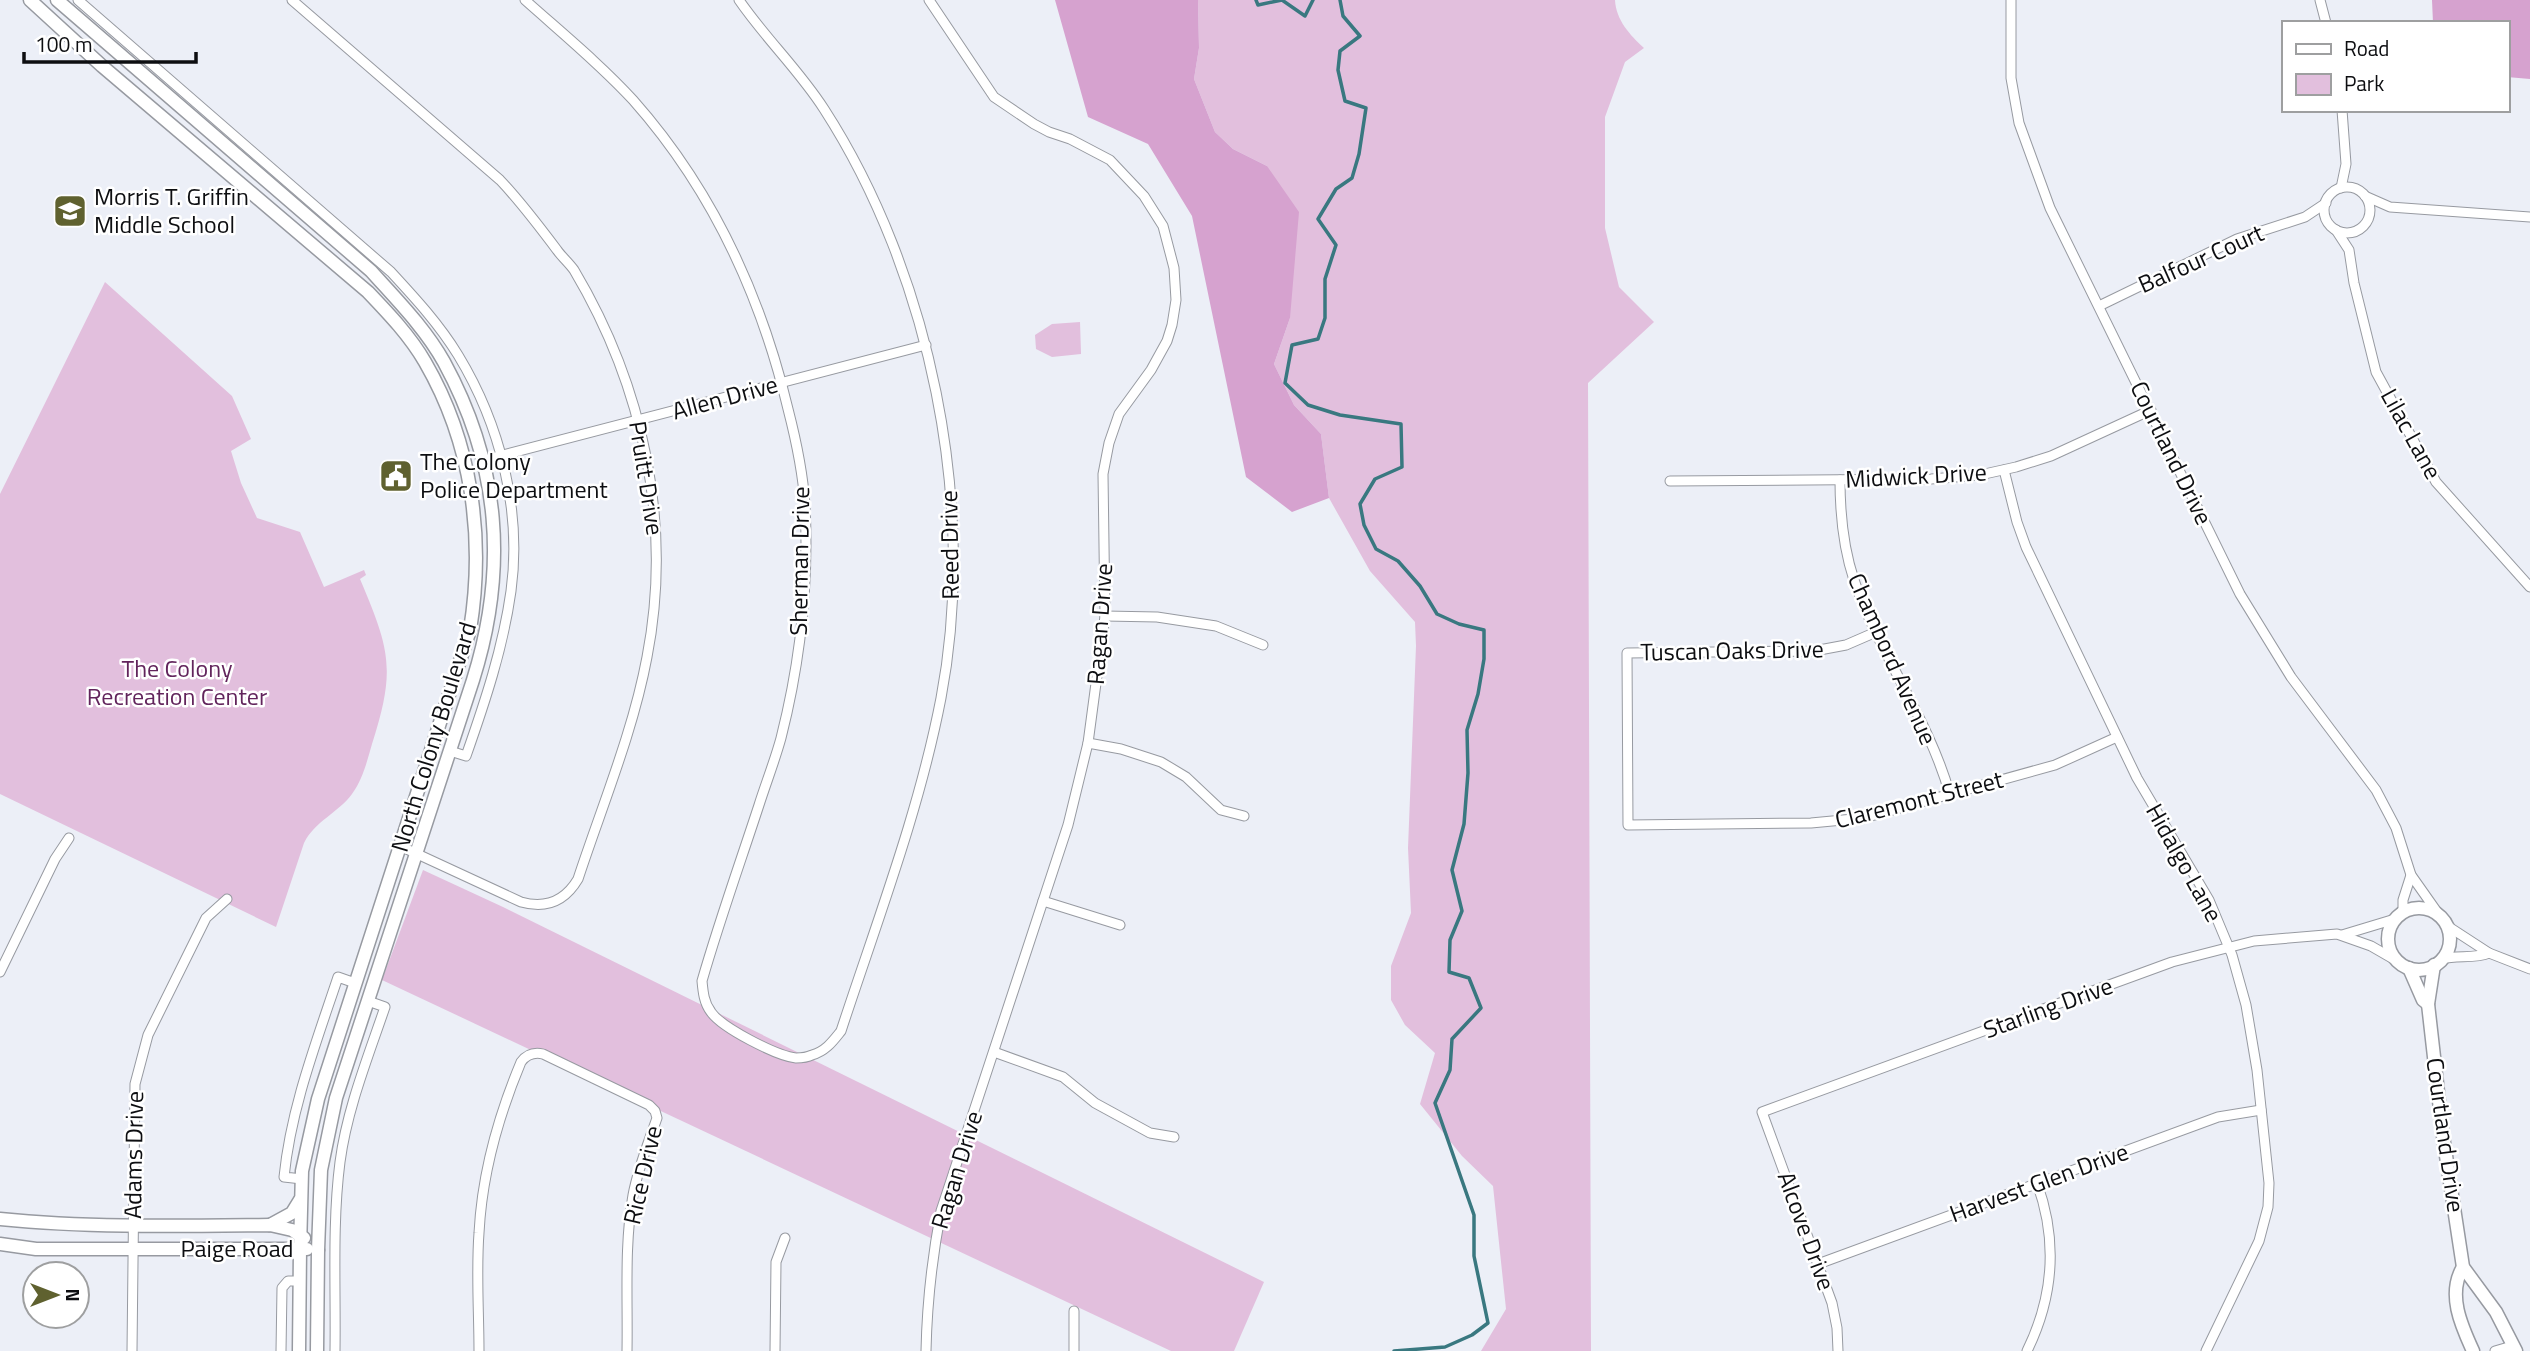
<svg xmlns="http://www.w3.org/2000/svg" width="2530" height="1351" font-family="'Titillium Web',sans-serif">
  <rect width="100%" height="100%" fill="#eceff7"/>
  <g fill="#e2bfdd">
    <path d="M1198,0H1615C1616,20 1630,35 1644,48L1625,62L1605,117V228L1619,287L1654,322L1588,383L1591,1351H1481L1506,1309L1493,1186L1462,1156L1420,1104L1435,1053L1405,1025L1391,1000V966L1411,913L1408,848L1416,646L1415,622L1370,571L1329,498L1321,434L1294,405L1274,364L1290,318L1267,166L1233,149L1215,132L1194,79L1199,48Z"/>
    <path d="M105,282L232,396L251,439L231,451L241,483L257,518L300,532L324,587L364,570L366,575L360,579C390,650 396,669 372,744C367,761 363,779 352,794C338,813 315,821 304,843L276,927L0,794V494Z"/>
    <path d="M1080,322L1081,354L1052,357L1036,349L1035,335L1052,324Z"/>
    <path d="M423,870L503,907L1264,1282L1234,1351H1171L382,980Z"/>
  </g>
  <g fill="#d6a2cf">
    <path d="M1055,0H1198L1199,48L1194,79L1215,132L1233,149L1267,166L1299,212L1290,318L1274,364L1294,405L1321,434L1329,498L1292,512L1246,477L1192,216L1148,144L1088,117Z"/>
    <path d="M2432,0H2530V79L2507,77V23H2433Z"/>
  </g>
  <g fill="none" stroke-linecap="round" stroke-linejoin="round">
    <g stroke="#397880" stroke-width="3.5">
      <path d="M1256,0L1258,5L1282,0L1305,16L1313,0"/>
      <path d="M1340,0L1343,16L1360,36L1340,51L1338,70L1345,101L1366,108L1359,154L1352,178L1336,189L1318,219L1336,245L1325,279V318L1318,339L1292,345L1285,383L1308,405L1340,415L1401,424L1402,467L1375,479L1360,504L1364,525L1376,549L1398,561L1420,586L1437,614L1459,624L1484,630V659L1478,694L1467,730L1468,773L1464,824L1452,870L1462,911L1450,940L1449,972L1469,978L1481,1008L1452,1039L1450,1070L1435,1103L1474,1215V1256L1488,1323L1472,1335L1445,1347L1394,1351"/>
    </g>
    <defs>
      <g id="minor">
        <path d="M78,0L391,272C415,298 439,324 458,355C500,424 522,510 511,591C503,648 485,702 466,756L450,751"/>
        <path d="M292,0L500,180C521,202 539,226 557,250C562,257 569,263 574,270C643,386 673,523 647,657C633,732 602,806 578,879C565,901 546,909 521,902L400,846"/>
        <path d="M525,0C562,33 600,64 633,100C711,188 761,296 788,409C796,440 803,473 805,505C809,582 800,663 781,738C775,760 766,783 759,805C740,863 719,922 702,981C703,992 704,1003 711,1012C722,1028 777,1056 796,1058C801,1058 808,1057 812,1055C826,1051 833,1041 841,1031C877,921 919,812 941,698C978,505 930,273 824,109C799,70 765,38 739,0"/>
        <path d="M2011,0V78L2019,123L2050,208L2240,594L2291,677L2376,790L2396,828L2411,875L2442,919"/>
        <path d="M2320,0L2326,23"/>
        <circle cx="2347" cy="210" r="23"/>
        <path d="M2341,188L2346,164L2342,110"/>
        <path d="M2365,196L2390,207L2530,217"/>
        <path d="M2336,230L2349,250L2354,283L2376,372L2436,482L2530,587"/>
        <path d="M2099,306L2237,239L2305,217L2326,203"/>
        <path d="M484,460L926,345"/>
        <path d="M2004,470L2017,522L2026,547L2137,778L2209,900L2232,955L2246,1005L2257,1070L2269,1183L2268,1207L2259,1241L2206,1351"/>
        <path d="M1840,480C1840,514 1843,547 1854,580C1879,654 1929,719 1950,795"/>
        <path d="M1670,481L1931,479L1980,475L2016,467L2051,456L2151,410"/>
        <path d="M1105,616L1157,617L1216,626L1263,645"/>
        <path d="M1876,632L1846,645L1814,651L1627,653L1628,825L1811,823L1864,818L2055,765L2117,737"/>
        <path d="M1088,743L1121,749L1161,762L1186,777L1221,810L1244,816"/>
        <path d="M1043,901L1120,925"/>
        <path d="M2403,913V900L2411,875"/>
        <path d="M2446,925L2489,953L2530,969"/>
        <path d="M2342,935L2395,919"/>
        <path d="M2442,959C2457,955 2475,959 2489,953"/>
        <path d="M0,972L55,859L69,838"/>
        <path d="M994,1052L1063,1077L1095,1103L1150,1133L1174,1137"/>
        <path d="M302,1179L284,1177C291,1108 316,1043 338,977L355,983"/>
        <path d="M1818,1264L2218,1117L2261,1110"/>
        <path d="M1074,1311V1351"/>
        <path d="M132,1351L135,1084L148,1035L206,918L227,899"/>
        <path d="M281,1351L282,1288L288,1281H300"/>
        <path d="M335,1351C336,1289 332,1224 340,1162C347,1109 368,1057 385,1007L368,1001"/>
        <path d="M479,1351C479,1312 476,1272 479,1233C482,1174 498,1117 521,1062C527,1054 534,1052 543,1054L649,1105L655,1111L657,1118C648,1144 638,1168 633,1195C624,1246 628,1300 627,1351"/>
        <path d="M775,1351L776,1262L785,1238"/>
        <path d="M926,1351C927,1303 932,1258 941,1211L1068,825L1088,743L1105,616L1103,474L1109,443L1119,414L1151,370L1167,341L1172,325L1176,300L1174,268L1163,226L1144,196L1110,160L1070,139L1049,132L1034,124L994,97L929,0"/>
        <path d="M1838,1351L1837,1328L1832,1303L1762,1112L2172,962L2254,941L2337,934L2371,946L2397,961"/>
        <path d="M2027,1351C2054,1296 2058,1241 2037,1183"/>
        <path d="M2495,1351L2512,1346"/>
      </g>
      <g id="tertiary">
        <circle cx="2419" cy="939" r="31"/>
        <path d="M2434,965L2428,1004L2443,1136L2463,1267L2496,1312L2516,1351"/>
        <path d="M2409,968L2423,1000L2428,1004"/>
        <path d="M2463,1267C2447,1294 2461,1325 2473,1351"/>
        <path d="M299,1351L300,1249"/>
        <path d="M317,1351L318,1250"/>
      </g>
      <g id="secondary">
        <path d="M30,0L102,66L368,292C389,314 410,336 425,362C472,443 485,538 470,630L318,1099L302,1171L300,1249"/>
        <path d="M57,0L371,271C397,300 425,328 444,362C500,465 508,569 473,680L336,1098L321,1170L318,1250"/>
        <path d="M0,1219C90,1228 180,1226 270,1225L292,1230L304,1238"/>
        <path d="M270,1225L292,1213L300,1200"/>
        <path d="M0,1244L36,1249H307"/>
      </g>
    </defs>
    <use href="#minor" stroke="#979aa1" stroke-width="11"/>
    <use href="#tertiary" stroke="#979aa1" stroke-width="15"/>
    <use href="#secondary" stroke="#979aa1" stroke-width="15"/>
    <use href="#minor" stroke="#fff" stroke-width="9"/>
    <use href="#tertiary" stroke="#fff" stroke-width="12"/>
    <use href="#secondary" stroke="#fff" stroke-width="12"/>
  </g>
  <defs>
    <symbol id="school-square" viewBox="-11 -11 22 22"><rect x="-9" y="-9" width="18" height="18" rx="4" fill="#5f612f" stroke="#fff"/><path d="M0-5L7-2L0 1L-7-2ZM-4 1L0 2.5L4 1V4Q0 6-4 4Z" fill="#fff"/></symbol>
    <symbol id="civic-square" viewBox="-11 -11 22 22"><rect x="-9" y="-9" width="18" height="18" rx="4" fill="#5f612f" stroke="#fff"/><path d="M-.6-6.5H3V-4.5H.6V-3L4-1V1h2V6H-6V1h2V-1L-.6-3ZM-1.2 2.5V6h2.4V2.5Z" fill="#fff"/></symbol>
  </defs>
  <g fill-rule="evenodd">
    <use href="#school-square" x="51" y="192" width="38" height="38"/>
    <use href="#civic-square" x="377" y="457" width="38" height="38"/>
  </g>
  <g text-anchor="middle" stroke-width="5" stroke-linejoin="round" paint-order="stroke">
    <g font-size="24" fill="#0d0e11" stroke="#fff" text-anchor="start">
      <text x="94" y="205">Morris T. Griffin<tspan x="94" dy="28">Middle School</tspan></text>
      <text x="420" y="470">The Colony<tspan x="420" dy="28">Police Department</tspan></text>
    </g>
    <g font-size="24" fill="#0d0e11" stroke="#fff">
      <text transform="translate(2201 259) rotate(-24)" y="8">Balfour Court</text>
      <text transform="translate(725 398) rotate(-15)" y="8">Allen Drive</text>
      <text transform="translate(2411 434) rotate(61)" y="8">Lilac Lane</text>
      <text transform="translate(2171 453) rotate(64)" y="8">Courtland Drive</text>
      <text transform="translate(1916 476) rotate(-3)" y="8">Midwick Drive</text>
      <text transform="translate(646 478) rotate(81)" y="8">Pruitt Drive</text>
      <text transform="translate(950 545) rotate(-91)" y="8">Reed Drive</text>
      <text transform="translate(800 561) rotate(-89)" y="8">Sherman Drive</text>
      <text transform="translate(1100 624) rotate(-86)" y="8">Ragan Drive</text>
      <text transform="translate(1732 651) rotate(-1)" y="8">Tuscan Oaks Drive</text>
      <text transform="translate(1892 659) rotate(66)" y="8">Chambord Avenue</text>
      <text transform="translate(434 737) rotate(-73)" y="8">North Colony Boulevard</text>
      <text transform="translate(1919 800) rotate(-14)" y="8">Claremont Street</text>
      <text transform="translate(2184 863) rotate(61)" y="8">Hidalgo Lane</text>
      <text transform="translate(2048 1008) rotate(-20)" y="8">Starling Drive</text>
      <text transform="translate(2445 1135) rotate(82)" y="8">Courtland Drive</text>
      <text transform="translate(134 1155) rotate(-89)" y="8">Adams Drive</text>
      <text transform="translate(957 1170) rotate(-73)" y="8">Ragan Drive</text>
      <text transform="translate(643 1175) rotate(-77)" y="8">Rice Drive</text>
      <text transform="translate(2039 1183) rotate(-20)" y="8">Harvest Glen Drive</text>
      <text transform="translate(1806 1231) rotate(70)" y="8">Alcove Drive</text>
      <text x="237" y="1257">Paige Road</text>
    </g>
    <g font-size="24" fill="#62245c" stroke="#fff">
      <text x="177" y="677">The Colony<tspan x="177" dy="28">Recreation Center</tspan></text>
    </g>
  </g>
  <rect x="2282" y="21" width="228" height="91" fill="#ffffff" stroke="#9e9fa0" stroke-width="2"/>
  <rect x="2296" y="44" width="35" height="10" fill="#ffffff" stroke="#9e9fa0" stroke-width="2"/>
  <text x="2344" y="56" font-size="21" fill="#0d0e11">Road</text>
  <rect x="2296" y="74" width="35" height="21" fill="#e2bfdd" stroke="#9e9fa0" stroke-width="2"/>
  <text x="2344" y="91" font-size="21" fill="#0d0e11">Park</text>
  <g transform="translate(56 1295) rotate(90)"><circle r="33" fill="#ffffff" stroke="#9e9fa0" stroke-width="2"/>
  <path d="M0-5L12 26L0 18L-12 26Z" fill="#5f612f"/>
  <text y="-10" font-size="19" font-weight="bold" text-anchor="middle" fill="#0d0e11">N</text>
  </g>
  <path d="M24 52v10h172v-10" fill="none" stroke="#0d0e11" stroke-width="3.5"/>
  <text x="35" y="52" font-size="21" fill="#0d0e11" stroke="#ffffff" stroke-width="5" paint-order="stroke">100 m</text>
</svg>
